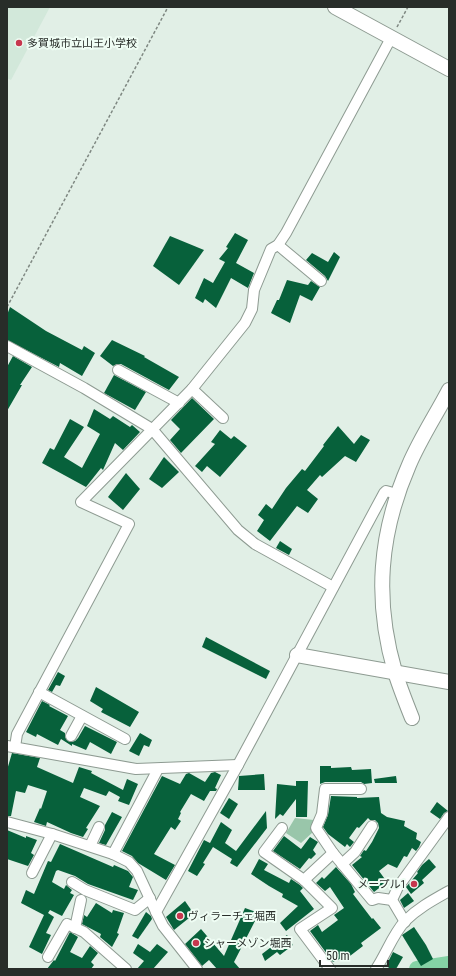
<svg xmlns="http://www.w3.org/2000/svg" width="456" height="976" font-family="'Roboto Condensed','Noto Sans JP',sans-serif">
  <rect width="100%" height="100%" fill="#e1efe6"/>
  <path fill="#d2e8da" d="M7,7H50L11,80L7,78Z"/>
  <path fill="#99c6aa" d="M295,818L314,820L311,830L313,832L301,843L286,833Z"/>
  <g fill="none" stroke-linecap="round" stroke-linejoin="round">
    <path stroke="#85d2a5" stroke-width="16" d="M417,969L449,964"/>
  </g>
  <g fill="#07613b">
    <path d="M235,233L248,240L236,263L254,273L248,288L231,278L216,308L205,299L203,303L195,298L204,278L213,283L225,262L219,259L228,248L226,247Z"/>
    <path d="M170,236L204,250L179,285L153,266Z"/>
    <path d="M334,252L340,257L328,281L325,276L306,260L312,253L328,262Z"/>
    <path d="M287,280L308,285L311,281L320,287L312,301L300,295L290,323L271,313L277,300H279Z"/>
    <path d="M10,307L46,331L82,350L84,346L95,353L82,376L60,363L59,367L7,340V315Z"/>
    <path d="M112,340L145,356L144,357L179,377L169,390L121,364H117L113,366L100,356Z"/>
    <path d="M13,356L32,367L20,385H22L7,411V367Z"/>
    <path d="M114,375L146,392L135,410L104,393Z"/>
    <path d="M192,398L214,419L181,453L170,440L180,429L171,420Z"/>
    <path d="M94,409L110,419L113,416L130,427L132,425L140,432L123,450L115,443L103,470L101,468L86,487L42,463L50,448L54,450L70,419L84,427L64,457L82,468L100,434L87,426Z"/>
    <path d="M338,426L354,444L361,435L370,440L356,462L345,456L322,477L320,475L307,490L318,499L308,513L297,506L270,541L257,531L264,520L258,515L266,504L272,509L286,488L302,469L305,471L324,446L323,445Z"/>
    <path d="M220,430L231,439L234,436L247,446L220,477L207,466L202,472L195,466L215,444L211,442Z"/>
    <path d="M164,457L179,472L162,488L149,479Z"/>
    <path d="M126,473L140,489L123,510L108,497Z"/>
    <path d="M280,541L292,549L289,555L276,548Z"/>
    <path d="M206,637L270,671L266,679L202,647Z"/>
    <path d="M58,672L65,676L60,686L56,685L52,692L48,690Z"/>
    <path d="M96,687L139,712L130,727L101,712L103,709L90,701Z"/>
    <path d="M42,701L50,705L49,706L68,716L60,730L65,733V737L68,741L71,742L75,741L78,738L85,726L117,742L111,754L90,742L86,750L72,744V746L61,739L58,745L37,734L36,737L26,732Z"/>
    <path d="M140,733L152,740L149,747L144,745L139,756L129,751Z"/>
    <path d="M12,753L40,758L37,767L73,783L79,767L92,771L91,773L123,790L127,779L138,784L129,805L118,801L120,797L109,791L106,796L84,788L80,797L100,806L86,828L88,829L83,837L71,833L47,822L46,826L34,822L40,808L41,809L47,791L28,785L25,793L16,791L11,816H7V770Z"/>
    <path d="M320,766H331V768L351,767L352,770L371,769L372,783L364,784L361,782H325L320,784Z"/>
    <path d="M215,772L221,775L215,788L217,789L216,791H210L204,801L191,794L180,812L181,813L178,819L181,821L175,830L171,827L154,854L175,865L166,880L138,863L132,856L122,851L162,776L180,784L186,774L189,773L205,782L211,773Z"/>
    <path d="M264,774L265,790H238L239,776Z"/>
    <path d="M396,776L397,783H375L374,779Z"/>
    <path d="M296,781H308L307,817H296V799L283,816L280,814L275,819L277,784L296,786Z"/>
    <path d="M331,796L357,797V798L379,797L381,813L387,817L405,821L404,826L417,833L416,839L421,842L419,847L416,851L412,848L407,857L404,856L397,868L388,864L379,871L387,882L374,892L352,865L362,857L360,856L364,850L366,851L372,842L379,828L378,823L375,820H370L368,818L359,828L357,827L349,838L354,842L350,847L347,844L345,847L328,834L323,827L328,815Z"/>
    <path d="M229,798L238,804L229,819L220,813Z"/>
    <path d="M437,802L448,811L444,813L440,819L430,812Z"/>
    <path d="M266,811L267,828L237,867L230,863L232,859L213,847L203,863L205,864L197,876L188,871L204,840L210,843L221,822L232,830L225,843L236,851Z"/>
    <path d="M112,812L122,817L106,845L99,843L105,830V825Z"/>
    <path d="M7,830L26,838V836L37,840L31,853L34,855L28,866L7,859Z"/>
    <path d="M284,836L301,849L310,837L318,842L313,850L316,854L311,859L309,858L300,869L273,851Z"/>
    <path d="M60,844L113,867L114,865L128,871L133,877L129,887L138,890L133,900L88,884L75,876L58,870L56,871L52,882L64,889L66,885L72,890L70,893L74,895L62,916L50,910L48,913L54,917L46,933L51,935L42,954L29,947L44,915L21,903L26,890L34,894L48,861L51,862Z"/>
    <path d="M259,859L268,864L264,870L289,883L291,879L300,885L303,888L300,891L314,909L286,931L280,923L298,906L282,897L283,894L269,886L251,874Z"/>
    <path d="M429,859L436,867L422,880L424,883L411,894L406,887L418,873L417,872L422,865Z"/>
    <path d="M336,867L351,884L355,892L353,894L372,919L373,918L381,928L361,943L363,946L346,959L344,957L333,962L310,931L318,925L322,932L338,920L334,915L344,908L330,887L325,891L316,883L322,877L324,879Z"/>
    <path d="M408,893L414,901L404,908L400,900Z"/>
    <path d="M185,901L194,914L174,930L166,917Z"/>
    <path d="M96,903L112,913L113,910L124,913L117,933L119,934L112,947L100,937L101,934L82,924L84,915L87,917Z"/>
    <path d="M245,908L259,913L234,962L240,969H217L209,960L202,966L185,944L201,929L224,956Z"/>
    <path d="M146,912L151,916L152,919L138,939L132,936Z"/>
    <path d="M414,927L426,945L433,959L421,966L402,935Z"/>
    <path d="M70,932L78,937L70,952L82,958L90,946L98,953L91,962L94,965L91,969H47L54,960L55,961Z"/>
    <path d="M287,935L293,945L280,955L277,952L265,961L262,954Z"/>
    <path d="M138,944L150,952L157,944L168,952L153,969H137L144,961L133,953Z"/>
    <path d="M393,952L403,957L396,969H391L386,966Z"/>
  </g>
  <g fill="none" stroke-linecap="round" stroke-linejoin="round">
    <defs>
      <g id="street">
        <path d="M278,245L321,281"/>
        <path d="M7,346L84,388L152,429L238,530L255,544L333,587"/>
        <path d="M118,370L179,403"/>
        <path d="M192,389L223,418"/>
        <path d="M39,692L125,739"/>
        <path d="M71,736L82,716"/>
        <path d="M7,746L136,769L238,765"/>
        <path d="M15,747L17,734L129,524L81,502L192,389L245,323L252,309L254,290L271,249L278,245L286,233L391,38"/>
        <path d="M361,789H325L322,814L316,828L333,853L372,900L378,898L392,900"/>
        <path d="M7,822L52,834L113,854L129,862L137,871L156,912"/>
        <path d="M282,828L264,852L304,880L332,908L300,929L330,969"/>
        <path d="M90,846L99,827"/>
        <path d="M113,854L158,769"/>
        <path d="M342,864L355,852L372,826"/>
        <path d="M32,873L52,834"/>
        <path d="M304,880L333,853"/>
        <path d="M72,882L85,890L135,910L150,898"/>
        <path d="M405,922L392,900L398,887L449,817"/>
        <path d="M75,928L81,900"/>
        <path d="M48,957L67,924L84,932L126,969"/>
        <path d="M197,969L163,926L156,912L238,765L384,493L386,491L397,494"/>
        <path d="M376,969C386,954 393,934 405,921C418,908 433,900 449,891"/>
      </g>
      <g id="secondary">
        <path d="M335,7L449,69"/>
        <path d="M297,655L449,682"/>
        <path d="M412,718C406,703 400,688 395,672C374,600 379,534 409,465C420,439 436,415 449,390"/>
      </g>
    </defs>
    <use href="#street" stroke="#8e9b92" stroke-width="12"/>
    <use href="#secondary" stroke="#8e9b92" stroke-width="16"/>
    <g stroke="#7f8882" stroke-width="1.5" stroke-dasharray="3 2" stroke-linecap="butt">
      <path d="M397,27L408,7"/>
      <path d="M7,307L168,7"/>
    </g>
    <use href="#street" stroke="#fff" stroke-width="10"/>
    <use href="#secondary" stroke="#fff" stroke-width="14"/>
  </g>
  <g fill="#c7374e" stroke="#effdf4" stroke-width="1.5">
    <circle cx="19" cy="43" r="4"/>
    <circle cx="414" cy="884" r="4"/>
    <circle cx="180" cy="916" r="4"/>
    <circle cx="196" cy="943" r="4"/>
  </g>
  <g text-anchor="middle" stroke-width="4" stroke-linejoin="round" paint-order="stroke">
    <g font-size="11" fill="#282d29" stroke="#effdf4" text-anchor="start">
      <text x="27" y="47">多賀城市立山王小学校</text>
      <text x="406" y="888" text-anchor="end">メープル1</text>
      <text x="188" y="920">ヴィラーチェ堀西</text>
      <text x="204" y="947">シャーメゾン堀西</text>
    </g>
  </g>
  <rect width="456" height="976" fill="none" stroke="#282d29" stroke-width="16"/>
  <path d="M320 960v6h68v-6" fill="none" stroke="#282d29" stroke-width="2"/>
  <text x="326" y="960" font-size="12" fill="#282d29" stroke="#effdf4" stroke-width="3" paint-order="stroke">50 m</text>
</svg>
